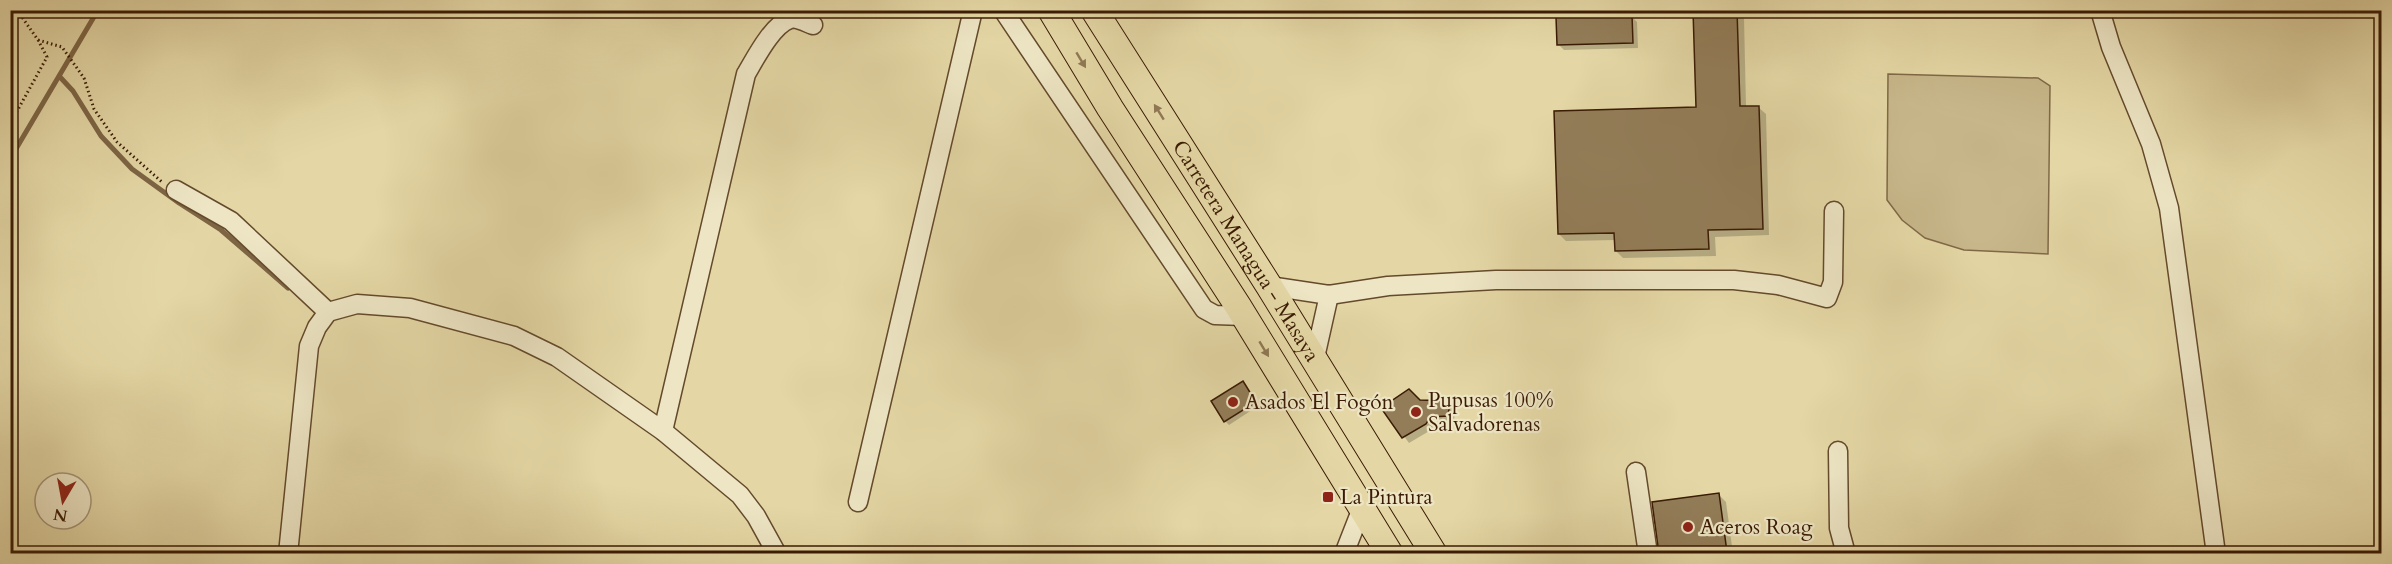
<svg xmlns="http://www.w3.org/2000/svg" width="2392" height="564" font-family="Cardo,serif">
  <rect width="100%" height="100%" fill="#e4d7a5"/>
  <filter id="stains"><feTurbulence type="fractalNoise" baseFrequency=".00333" numOctaves="4"/><feColorMatrix values="0 0 0 0 .2 0 0 0 0 .09 0 0 0 0 .02 0 0 0 .5 -.17"/></filter>
  <radialGradient id="worn" r=".72"><stop offset=".6" stop-color="#630" stop-opacity="0"/><stop offset="1" stop-color="#630" stop-opacity=".3"/></radialGradient>
  <path fill="#c7b78a" stroke="#806947" stroke-width="1.5" d="M1888,74L2038,78L2050,86L2048,254L1964,250L1925,238L1902,220L1887,200Z"/>
  <g fill="#0003">
    <path d="M1737,11L1744,18L1746,107H1758L1766,114L1769,235L1715,237L1716,256L1623,258L1616,251V240L1566,241L1559,234L1698,109Z"/>
    <path d="M1631,16L1637,22L1638,48L1564,50L1558,44Z"/>
    <path d="M1246,387L1258,406L1229,425L1225,421Z"/>
    <path d="M1419,401L1449,402L1455,408L1454,421L1436,422L1431,430L1409,443L1383,408Z"/>
    <path d="M1719,495L1726,502L1733,554H1660Z"/>
  </g>
  <g fill="none" stroke-linecap="round" stroke-linejoin="round">
    <g stroke="#7d6544" stroke-width="5">
      <path d="M60,77L73,91L101,136L132,169L179,203L221,230L288,288"/>
      <path d="M10,159L98,10"/>
    </g>
  </g>
  <g fill="#927d58" stroke="#3a1b04" stroke-width="1.5">
    <path d="M1693,10H1737L1740,106H1759L1763,229L1708,230L1709,249L1615,251L1614,233L1558,234L1554,111L1696,107Z"/>
    <path d="M1632,15L1633,43L1557,45L1556,17Z"/>
    <path d="M1243,381L1256,402L1224,422L1211,401Z"/>
    <path d="M1409,389L1420,400L1450,401L1448,416L1430,417L1426,424L1402,438L1381,408Z"/>
    <path d="M1719,493L1727,552L1659,554L1652,502Z"/>
  </g>
  <g fill="none" stroke-linecap="round" stroke-linejoin="round">
    <defs>
      <g id="minor">
        <path d="M1003,10L1204,309L1215,315L1244,316"/>
        <path d="M2100,10L2111,47L2151,144L2169,208L2216,554"/>
        <path d="M176,190L231,221L328,312"/>
        <path d="M1269,286L1329,295L1388,286L1496,280H1734L1778,285L1827,298L1833,282L1834,211"/>
        <path d="M1314,362L1329,295"/>
        <path d="M663,431L746,74C755,59 772,25 790,19C797,17 807,23 813,25"/>
        <path d="M1838,451L1839,528L1846,554"/>
        <path d="M1636,472L1648,554"/>
        <path d="M858,502L973,10"/>
        <path d="M288,554L309,346L317,327L328,312L357,304L410,308L514,336L557,357L663,431L740,495L756,516L777,554"/>
        <path d="M1344,554L1362,508"/>
      </g>
      <g id="highway">
        <path d="M1051,10L1110,108L1238,306L1390,554"/>
        <path id="s1" d="M1094,10L1269,286L1434,554"/>
      </g>
    </defs>
    <use href="#minor" stroke="#644a2c" stroke-width="21"/>
    <use href="#highway" stroke="#3a1b04" stroke-width="28"/>
    <g stroke="#3a1b04" stroke-width="3" stroke-dasharray="1.5 3" stroke-linecap="butt">
      <path d="M38,40L62,47L84,78L94,109L117,142L162,182"/>
      <path d="M10,124L47,57L38,40L17,10"/>
    </g>
    <use href="#minor" stroke="#ede5c4" stroke-width="18"/>
    <use href="#highway" stroke="#e4d7a5" stroke-width="26"/>
  </g>
  <defs><path id="oneway-solid" d="M-6-.8H1V-3.2L6.5 0L1 3.2V.8H-6Z" transform="scale(1.5)"/></defs>
  <g fill="#8f7954">
    <use href="#oneway-solid" transform="translate(1081 60) rotate(59)"/>
    <use href="#oneway-solid" transform="translate(1159 112) rotate(-122)"/>
    <use href="#oneway-solid" transform="translate(1264 349) rotate(59)"/>
  </g>
  <g fill="#8f2418" stroke="#ede5c4" stroke-width="2">
    <circle cx="1233" cy="402" r="6"/>
    <circle cx="1416" cy="412" r="6"/>
    <rect x="1322" y="491" width="12" height="12" rx="3"/>
    <circle cx="1688" cy="527" r="6"/>
  </g>
  <g text-anchor="middle" stroke-width="4.5" stroke-linejoin="round" paint-order="stroke">
    <g font-size="21" fill="#3a1b04" stroke="#ede5c4">
      <text dy="7" stroke="none"><textPath href="#s1" startOffset="285">Carretera Managua - Masaya</textPath></text>
    </g>
    <g font-size="21" fill="#3a1b04" stroke="#ede5c4" text-anchor="start">
      <text x="1428" y="407">Pupusas 100%<tspan x="1428" dy="24">Salvadorenas</tspan></text>
      <text x="1245" y="409">Asados El Fogón</text>
      <text x="1340" y="504">La Pintura</text>
      <text x="1700" y="534">Aceros Roag</text>
    </g>
  </g>
  <rect width="2392" height="564" fill="none" stroke="#e4d7a5" stroke-width="36"/>
  <rect x="12" y="12" width="2368" height="540" fill="none" stroke="#3a1b04" stroke-width="3"/>
  <rect x="18" y="18" width="2356" height="528" fill="none" stroke="#3a1b04" stroke-width="1.5"/>
  <g transform="translate(63 501) rotate(190)"><circle r="28" fill="#ede5c4" stroke="#a59477" stroke-width="1.5"/>
  <path d="M0-4.5L10 22L0 15L-10 22Z" fill="#8f2418"/>
  <text y="-9" font-size="16" font-weight="bold" text-anchor="middle" fill="#3a1b04">N</text>
  </g>
  <rect width="100%" height="100%" filter="url(#stains)"/>
  <rect width="100%" height="100%" fill="url(#worn)"/>
</svg>
